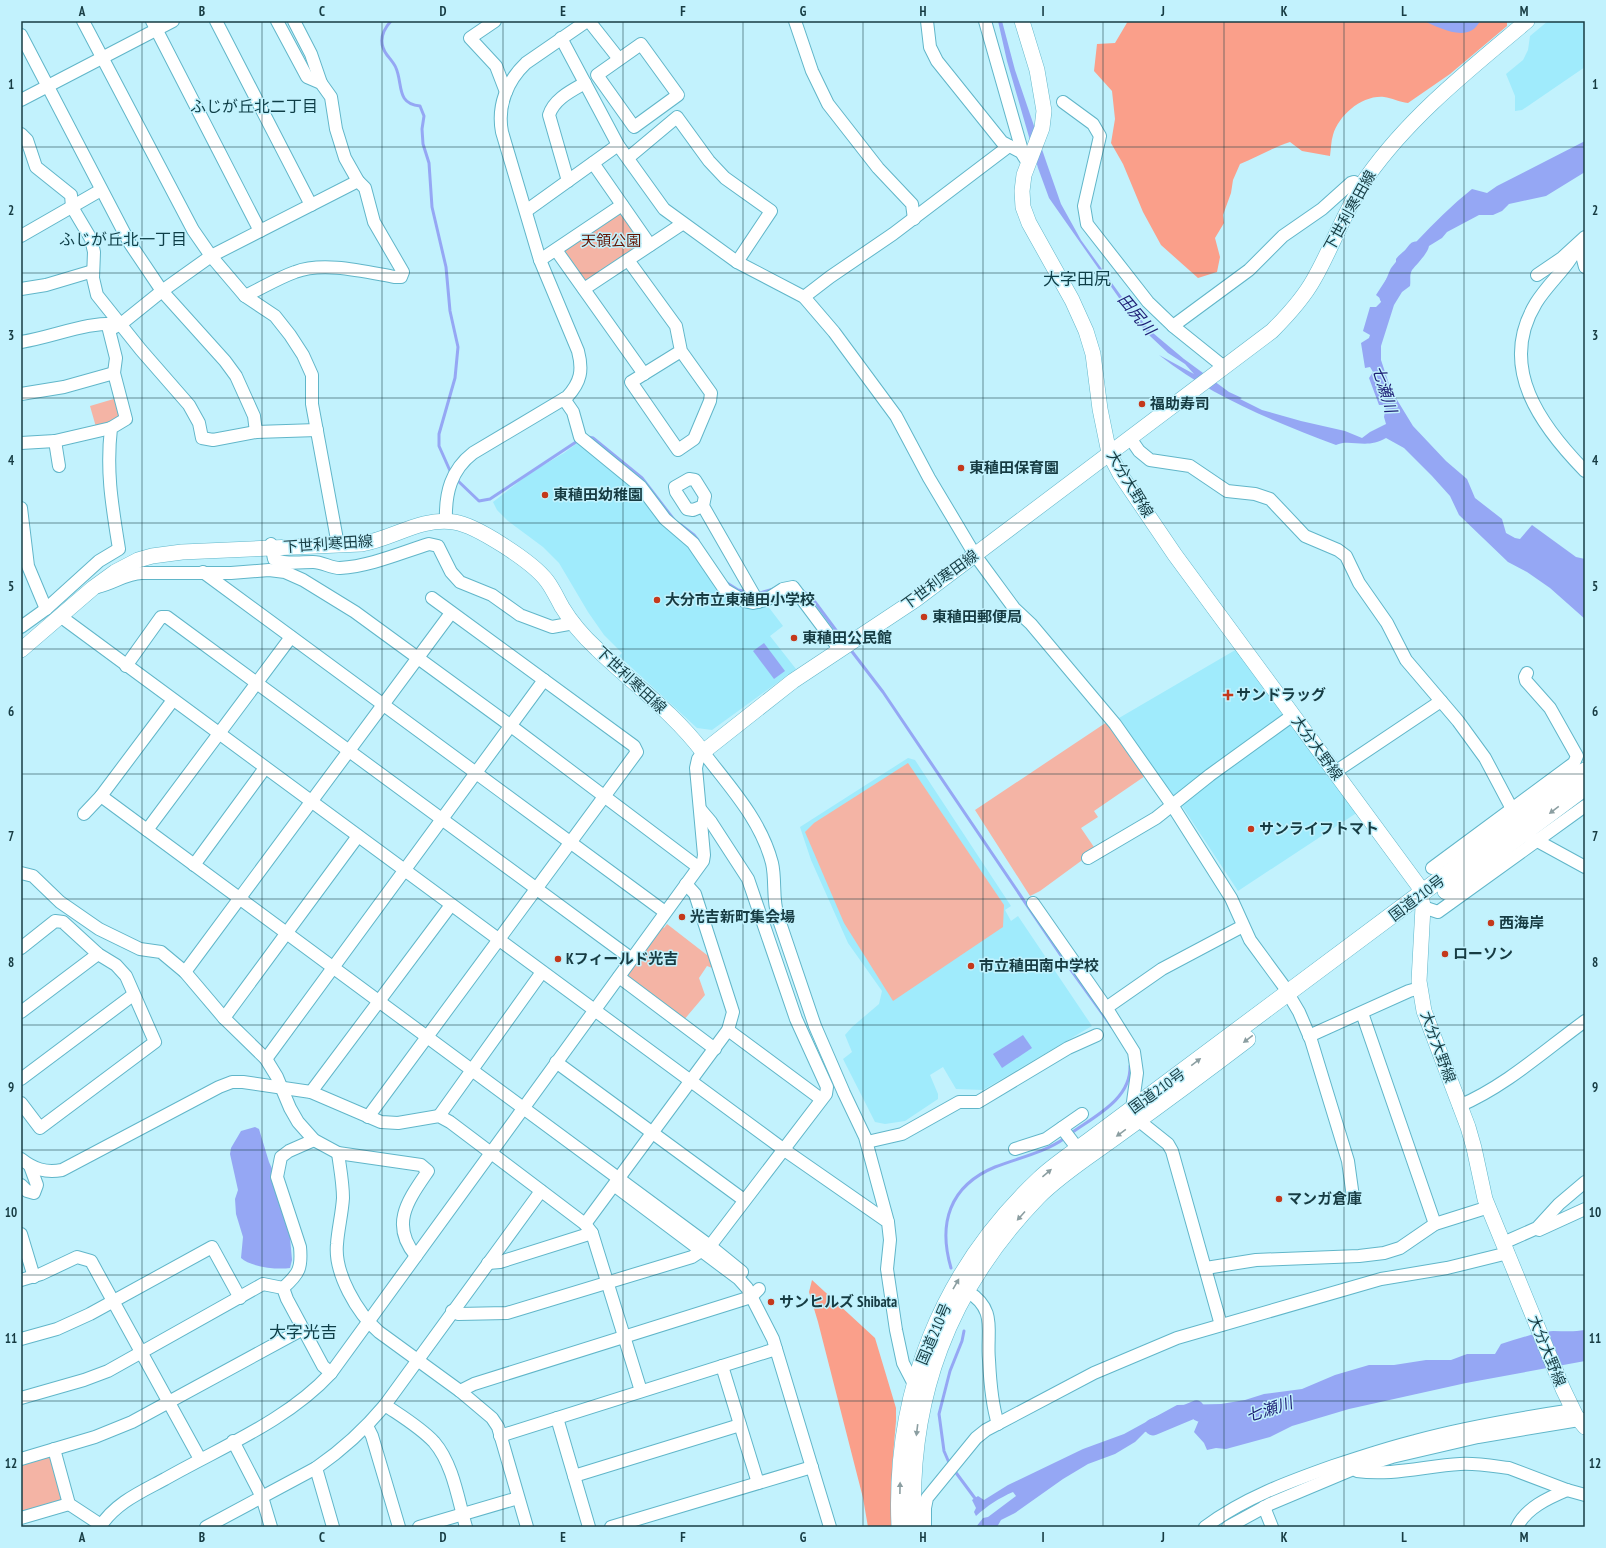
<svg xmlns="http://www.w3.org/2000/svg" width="1606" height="1548" font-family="'PT Sans Narrow','Noto Sans JP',sans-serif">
  <rect width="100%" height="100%" fill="#c2f2fd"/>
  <g fill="#a0ebfc">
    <path d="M1548,21H1585V67L1522,110L1515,111V96L1506,74L1523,60L1528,50L1530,36Z"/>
    <path d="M580,441L611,465L684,539L714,583L767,605L783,626L770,636L796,669L712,730L697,728L619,656L622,653L604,635L588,612L559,563L543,547L508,521L497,510L493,502L530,473L564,453Z"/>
    <path d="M1237,649L1358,812L1238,891L1180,803L1152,768L1119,718Z"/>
    <path d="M908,758L915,760L1011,906L1005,910L1011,921L1018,916L1092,1026L983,1090L956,1089L943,1067L930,1075L938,1094V1099L905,1121L885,1124L875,1122L843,1059L852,1052L845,1035L852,1027L879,1004L882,991L848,943L811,860L800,827Z"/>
  </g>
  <g fill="#f4b4a5">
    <path d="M617,213H623L642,240L641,246L588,281L583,280L564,253L566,248Z"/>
    <path d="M117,398L121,419L96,427L90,406Z"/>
    <path d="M1110,720L1148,774L1094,811L1098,817L1081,828L1096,850L1040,891L1030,896L975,810Z"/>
    <path d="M908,763L1004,905L1003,927L893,1001L844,923L805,832L814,823Z"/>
    <path d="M667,924L707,955L710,954L715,969L707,966L699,978L705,995L683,1021L628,980L627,974L662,926L664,928Z"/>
    <path d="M47,1457L51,1459L62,1502L21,1514V1464Z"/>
  </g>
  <g fill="#fa9f8a">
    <path d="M1128,21H1507V26L1450,74L1408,103C1399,102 1392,98 1384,97C1362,95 1339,115 1333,135C1331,141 1331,149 1330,156L1302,151L1290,142C1272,148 1257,157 1240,164L1233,180L1231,193L1223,215L1224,223L1215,238L1220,257L1217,272L1198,278L1161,245L1143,212L1123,164L1111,143L1115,119L1112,91L1094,71L1097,44L1115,43Z"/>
    <path d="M812,1280L875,1338L896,1408V1421L892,1468V1527H868L863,1498L818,1322L809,1292Z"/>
  </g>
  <g fill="#95a7f4">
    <path d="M998,21H1002L1015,70L1047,164L1061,204L1081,240L1127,304L1153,333L1184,359L1229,392L1242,398L1240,399L1262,410L1301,421L1345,431L1362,438L1370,432L1386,424L1384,417L1386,405H1379L1369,378L1373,372L1370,367L1365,368L1361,343L1369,338L1370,335L1363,331L1370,307H1376L1381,302V299L1376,295L1387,278L1402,273V267L1396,263V259C1402,251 1410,248 1417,241C1434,223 1452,205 1472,189L1487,193L1497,186L1585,141V172L1546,196L1509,204L1502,211L1493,215H1479L1447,232L1442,238L1429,246C1428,253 1417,264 1412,270C1409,275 1411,280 1410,286L1402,292L1394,305L1381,346V360L1391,390L1413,426L1446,461L1467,479L1475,498L1502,519L1506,533L1515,538L1520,539L1532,525L1576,557L1585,559V619L1550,588L1527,572L1508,562L1459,515L1450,496L1432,476L1404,448L1386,438C1366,450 1350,438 1336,445C1273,421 1212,397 1159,355L1194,374L1185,364L1168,353L1150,336L1126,308L1049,198L1038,168L1007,61Z"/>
    <path d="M1424,21H1480C1469,44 1440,28 1424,21Z"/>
    <path d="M764,643L785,671L774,679L753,651Z"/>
    <path d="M1023,1035L1032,1048L1002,1068L993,1054Z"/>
    <path d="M255,1127L259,1129L269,1162L283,1193L289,1226L292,1260L290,1268C277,1270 251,1267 241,1258L243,1237L236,1214L235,1199L238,1190L230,1154L231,1148L241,1131Z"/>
    <path d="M1585,1330V1361L1466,1383L1349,1409L1292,1426L1270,1437L1226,1449L1216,1448L1207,1450L1204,1443L1194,1432L1199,1420L1192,1415L1177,1416L1162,1426L1145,1432L1135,1442L1115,1454L1088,1464L1063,1479L1015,1513L1001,1520L997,1527H976L983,1518L988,1517L1016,1496L1013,1492C999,1498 987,1506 976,1516L974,1512L976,1508L972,1500L978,1496L984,1500L1008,1485L1083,1449L1124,1434L1177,1405L1221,1404L1245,1400L1264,1394L1302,1389L1335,1375L1369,1365H1394L1426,1360H1451L1467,1354H1495L1501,1344C1518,1339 1536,1332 1553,1331C1564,1331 1574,1332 1585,1330Z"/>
  </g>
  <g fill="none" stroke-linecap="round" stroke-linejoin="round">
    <g stroke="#95a7f4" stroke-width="3">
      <path d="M391,21C382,31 378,43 387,55C390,59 394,63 396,68C403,84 396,104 420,106L424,116L422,129L423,144L429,163L432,207L446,267L450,311L458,347L455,378L439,434V446L451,473"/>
      <path d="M588,437L593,438L642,478L675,521"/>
      <path d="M456,479L479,501L490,499L579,440"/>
      <path d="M681,525L694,535L698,540"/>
      <path d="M727,583L738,590L748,592"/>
      <path d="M800,589L812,598L844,641"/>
      <path d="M756,594L777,588"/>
      <path d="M850,649L883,692L1066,963L1112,1027"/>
      <path d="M1070,1134C1093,1117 1131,1100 1130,1066"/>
      <path d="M951,1268C938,1224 949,1186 995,1167C1018,1158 1044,1153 1065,1138"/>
      <path d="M950,1465L944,1451L939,1414L950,1371L962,1341L964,1331"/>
      <path d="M954,1470L977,1501"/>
    </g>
    <g stroke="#95a7f4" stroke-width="17">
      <path d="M1388,297L1398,273L1416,250"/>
      <path d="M1153,1427L1196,1409L1199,1413"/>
    </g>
    <defs>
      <g id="minor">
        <path d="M83,21L193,230L211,256L245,296L275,316L290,335L303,355L312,375V404L338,545"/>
        <path d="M152,21L260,231"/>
        <path d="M216,21L311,205"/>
        <path d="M294,21L311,54L321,83"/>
        <path d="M495,21L470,38L496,66L506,92"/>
        <path d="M589,21L619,59"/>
        <path d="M795,21L812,71L828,104L878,168L912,204L914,219"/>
        <path d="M927,21L930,47L937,61L1002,142L1021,152L1028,163"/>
        <path d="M985,21L1023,154"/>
        <path d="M21,35L129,242L162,291L225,361L236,376L254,416L256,432"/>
        <path d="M561,38L618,145L664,209L737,262L804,297L834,332L896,416L929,478L975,555L1014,608L1031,624L1115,724L1172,805L1231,898L1250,940L1283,985L1299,1012L1311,1040L1348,1161L1353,1197"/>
        <path d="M641,44L678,95L634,127L597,75Z"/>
        <path d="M21,100L173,21"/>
        <path d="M1063,102L1093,124L1100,136L1084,206L1087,224L1148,302L1173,326L1224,367"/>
        <path d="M21,134L27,140L36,167L71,195L72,207L91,239L94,252L93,278L97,295L141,350L189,405L199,423L202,438L213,440L256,432L317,430"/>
        <path d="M628,158L677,117L709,161L725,178L771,211L737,262"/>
        <path d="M593,163L650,245"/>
        <path d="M568,181L549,115C554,99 571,91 585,83"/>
        <path d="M526,211L618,145"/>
        <path d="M21,236L101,190"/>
        <path d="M1579,244C1569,267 1549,282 1536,303C1497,367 1541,426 1585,471"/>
        <path d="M1579,244L1585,267"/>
        <path d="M556,250L644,374"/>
        <path d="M540,260L622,205"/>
        <path d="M628,260L676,326L681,351L711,393L710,401L694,439L678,450L631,382L681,351"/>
        <path d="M1537,275L1562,258L1585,237"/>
        <path d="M21,289L46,285L93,271"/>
        <path d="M584,289L682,224"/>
        <path d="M245,296C262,288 278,278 295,272C324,261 366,272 395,277H401L403,272L374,222L365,188L358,181L345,158L336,129L331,97L321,83L307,77L277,21"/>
        <path d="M804,297L830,277L893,234L1009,146"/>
        <path d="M1173,326L1249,270L1283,236L1322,209L1351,183L1354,182L1361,187"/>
        <path d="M21,342C54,337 87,321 120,324"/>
        <path d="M21,394L64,387L114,373"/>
        <path d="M564,399L573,412L580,437L641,487L665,519L693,543L725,590L744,601L753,603L766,600L783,589L793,587L840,650"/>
        <path d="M1130,438L1139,451L1150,460L1190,466L1227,491L1255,494L1270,499L1305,536L1338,550L1346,556L1359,583L1387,623L1406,660L1458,721L1485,758L1512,809L1519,820"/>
        <path d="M55,441L59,466"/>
        <path d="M21,443L55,441L111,428"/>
        <path d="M703,506L693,510L687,509L676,492L675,487L689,479L695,480L705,496L703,506L758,602"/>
        <path d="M21,508L28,566L46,609"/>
        <path d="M446,521C445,493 451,470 473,453L567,397C581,382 583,370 578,351L540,260L502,132C497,106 507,81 526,63L587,21"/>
        <path d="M271,544L274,559C285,565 301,562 313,562C323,562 330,568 340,568C371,566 400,553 429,544L438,546L451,572L460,582L492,595L520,615L552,627L574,623"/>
        <path d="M203,572L665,912"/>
        <path d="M97,587C113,584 126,573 142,573H231L269,570L285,572L303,580L355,612L511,726L698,867"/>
        <path d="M60,616L783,1149L888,1222L890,1240L887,1269L896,1330L903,1363L917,1390"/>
        <path d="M21,627L46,609L99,561L119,549C112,505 106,472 111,428L126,419L114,373L116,358L109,330L121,324L162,291L211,256L358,181"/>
        <path d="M126,666L161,617H167L632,959"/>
        <path d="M1335,772L1441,701"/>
        <path d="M101,796L710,1246L742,1272"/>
        <path d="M700,809L711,822L748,879L796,1019L827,1087L826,1094L710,1246"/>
        <path d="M84,814L101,796L173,700"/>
        <path d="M147,830L291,637"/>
        <path d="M1532,838L1585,867"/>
        <path d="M1088,858L1156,818L1210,775L1293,715"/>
        <path d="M194,865L265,768"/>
        <path d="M1432,868L1574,763L1577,756L1550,708L1526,681L1525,677L1527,673"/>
        <path d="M21,873L33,876L60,902L99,929L140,949L161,952L185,972L224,1018L266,1059L277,1077L290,1108L298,1122L314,1140L338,1153L421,1165L428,1171C409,1199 389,1224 416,1256"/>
        <path d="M1033,903L1109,1012L1134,1052L1137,1073L1132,1109"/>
        <path d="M1423,907L1438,912L1585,806"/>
        <path d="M21,948L55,921L63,922L98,954L116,965L126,976L155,1042L40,1128L21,1103"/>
        <path d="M185,972L451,613"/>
        <path d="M619,977L715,1049"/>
        <path d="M1106,1008L1162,969L1243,926"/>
        <path d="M21,1012L98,954"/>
        <path d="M1362,1013L1435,1224"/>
        <path d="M224,1018L358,836"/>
        <path d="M728,1030L821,1099"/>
        <path d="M1309,1036L1409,991L1420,988"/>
        <path d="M266,1059L544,680"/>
        <path d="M556,1062L744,1200"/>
        <path d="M21,1079L133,995"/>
        <path d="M311,1092L451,905"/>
        <path d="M1459,1106C1506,1086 1545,1050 1585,1021"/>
        <path d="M439,1116L542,972"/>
        <path d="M368,1117L637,752L634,746L432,598"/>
        <path d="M1138,1120L1168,1144L1172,1151L1221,1325"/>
        <path d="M1062,1128L1078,1149"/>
        <path d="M867,1142L902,1134L959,1102H978L1068,1048L1097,1035"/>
        <path d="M1015,1149L1046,1139L1082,1114"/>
        <path d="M338,1153C340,1168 343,1183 343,1198C342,1214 338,1229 337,1244C334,1273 357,1313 379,1332L460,1391L492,1418L498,1427L527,1527"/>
        <path d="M21,1159C34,1169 45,1173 62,1170L219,1087L232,1082H243L311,1092L381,1122L398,1123L439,1116L450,1122L585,1224L592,1233L641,1391"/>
        <path d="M21,1185L27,1191L34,1193L37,1185L30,1166"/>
        <path d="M615,1186L739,1279L747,1288L773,1339L830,1527"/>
        <path d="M585,1224L728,1030L733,1012L695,894L686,884"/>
        <path d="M1539,1230L1585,1209"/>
        <path d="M21,1234L34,1277"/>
        <path d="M1503,1243L1537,1228L1559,1204L1585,1182"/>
        <path d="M488,1263L500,1262L592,1233"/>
        <path d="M1206,1268L1256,1260L1359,1256L1384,1253L1400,1248L1435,1224L1489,1207"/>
        <path d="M21,1280L41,1274L77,1257L91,1261L200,1459"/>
        <path d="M283,1288C299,1274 302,1268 300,1247L277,1177L281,1157L289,1151L314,1140"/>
        <path d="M967,1291C998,1310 986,1331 989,1360C990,1381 992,1405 998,1424"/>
        <path d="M452,1311L458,1314L507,1313L692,1257L701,1251"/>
        <path d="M21,1339L57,1329L90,1314L212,1247L240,1298"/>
        <path d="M722,1366L758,1483"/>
        <path d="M460,1391L474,1384L751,1297L759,1289"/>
        <path d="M21,1398L84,1380L108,1371L263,1284L283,1288L287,1299L323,1366L331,1373"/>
        <path d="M385,1405C401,1416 420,1427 434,1442C453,1464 458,1499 466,1527"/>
        <path d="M557,1418L589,1527"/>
        <path d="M367,1426L372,1436L399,1527"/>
        <path d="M500,1436L776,1349"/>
        <path d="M233,1441L262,1497L271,1527"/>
        <path d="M54,1449L69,1504L101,1525"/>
        <path d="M21,1459L95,1437L132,1422L303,1329"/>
        <path d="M316,1468L333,1527"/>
        <path d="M1357,1471C1391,1476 1426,1466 1460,1464C1476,1463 1493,1466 1509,1468L1567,1490L1585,1495"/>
        <path d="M574,1476L740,1425"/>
        <path d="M1264,1507L1272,1527"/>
        <path d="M21,1518L69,1504"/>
        <path d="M100,1527C115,1503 141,1492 165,1479C221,1447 287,1421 331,1373L703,861L704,855L696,768L698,759L703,752C729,786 761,820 772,863C776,880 772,899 778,917L815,1026L844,1093L865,1137L888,1222"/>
        <path d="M206,1527L316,1468C342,1450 365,1429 385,1405L541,1191"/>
        <path d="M419,1527L518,1498"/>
        <path d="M611,1527L812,1467"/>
        <path d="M925,1527V1508L927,1498L976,1438L986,1430L1094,1373L1177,1338L1381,1279L1447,1268L1508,1253"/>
        <path d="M1205,1527C1244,1498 1288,1482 1333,1466C1360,1457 1387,1448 1415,1441C1466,1427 1520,1418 1573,1410"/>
        <path d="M1228,1527L1270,1504L1351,1470L1392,1457L1478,1437L1585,1419"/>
        <path d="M1517,1527C1526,1508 1548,1498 1567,1490"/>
      </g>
      <g id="major">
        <path d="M1022,21L1037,70L1044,111L1042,128L1024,175L1022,191L1023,207L1029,223L1072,300L1086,331L1093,354L1100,409L1109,453L1120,474L1175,555L1418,885L1421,894L1423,907L1419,981L1424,1011L1468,1127L1474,1148L1485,1199L1563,1389L1576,1416L1585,1427"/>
        <path d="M21,650L93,588L115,572L138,560L152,556L182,552L361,544C393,539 420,517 454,522C476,525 533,562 547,581C553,589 557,598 562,607C571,622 584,637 597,649C632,683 673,712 703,752L793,681L915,600L1272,331C1288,315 1303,299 1314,279C1333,246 1345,209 1367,177C1410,116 1470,69 1527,21"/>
      </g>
      <g id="highway">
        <path d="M1446,891L1585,787"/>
        <path d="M900,1527C894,1393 942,1271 1040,1179C1055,1165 1072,1154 1088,1142L1585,771"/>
        <path d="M913,1527C907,1398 948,1289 1038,1196C1062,1172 1093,1153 1120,1133C1163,1102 1205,1071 1247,1039"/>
      </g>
    </defs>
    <use href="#minor" stroke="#61b6c9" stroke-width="14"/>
    <use href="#major" stroke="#61b6c9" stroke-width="16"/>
    <use href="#highway" stroke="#61b6c9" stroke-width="18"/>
    <use href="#minor" stroke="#fff" stroke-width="12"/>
    <use href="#major" stroke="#fff" stroke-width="15"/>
    <use href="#highway" stroke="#fff" stroke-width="17"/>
  </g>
  <defs><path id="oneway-solid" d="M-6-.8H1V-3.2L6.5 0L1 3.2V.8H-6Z"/></defs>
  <g fill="#8b9ea1">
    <use href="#oneway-solid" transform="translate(1554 810) rotate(143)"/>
    <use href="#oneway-solid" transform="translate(1248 1039) rotate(143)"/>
    <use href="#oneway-solid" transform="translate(1196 1062) rotate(-37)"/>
    <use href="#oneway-solid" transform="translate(1121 1133) rotate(144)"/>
    <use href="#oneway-solid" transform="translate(1047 1173) rotate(-40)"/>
    <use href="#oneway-solid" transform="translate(1021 1216) rotate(132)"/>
    <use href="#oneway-solid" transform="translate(956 1284) rotate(-60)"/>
    <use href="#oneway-solid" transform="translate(917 1430) rotate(97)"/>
    <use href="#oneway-solid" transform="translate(900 1488) rotate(-89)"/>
  </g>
  <path fill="none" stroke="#173c43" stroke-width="1" stroke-opacity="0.55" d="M142,21V1527M262,21V1527M382,21V1527M503,21V1527M623,21V1527M743,21V1527M863,21V1527M983,21V1527M1103,21V1527M1224,21V1527M1344,21V1527M1464,21V1527M21,147H1585M21,273H1585M21,398H1585M21,523H1585M21,649H1585M21,774H1585M21,899H1585M21,1025H1585M21,1150H1585M21,1275H1585M21,1401H1585"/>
  <g fill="#c4391c" stroke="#c2f2fd" stroke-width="1.5">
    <circle cx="1142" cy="404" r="4"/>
    <circle cx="961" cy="468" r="4"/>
    <circle cx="545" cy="495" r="4"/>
    <circle cx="657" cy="600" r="4"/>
    <circle cx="924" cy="617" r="4"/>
    <circle cx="794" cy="638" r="4"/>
    <path d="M1226 689h4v4h4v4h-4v4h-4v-4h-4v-4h4z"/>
    <circle cx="1251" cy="829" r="4"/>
    <circle cx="682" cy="917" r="4"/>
    <circle cx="1491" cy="923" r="4"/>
    <circle cx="1445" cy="954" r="4"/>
    <circle cx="558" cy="959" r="4"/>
    <circle cx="971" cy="966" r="4"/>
    <circle cx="1279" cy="1199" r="4"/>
    <circle cx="771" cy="1302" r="4"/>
  </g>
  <g text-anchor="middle" stroke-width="3" stroke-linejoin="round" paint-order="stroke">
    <g font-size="15" fill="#173c43" stroke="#c2f2fd">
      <text transform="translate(1350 211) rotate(-61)" y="5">下世利寒田線</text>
      <text transform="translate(1130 484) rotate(59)" y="5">大分大野線</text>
      <text transform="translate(328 544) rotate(-4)" y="5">下世利寒田線</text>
      <text transform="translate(940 580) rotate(-36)" y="5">下世利寒田線</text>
      <text transform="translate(631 680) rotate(43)" y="5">下世利寒田線</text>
      <text transform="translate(1317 748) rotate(54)" y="5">大分大野線</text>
      <text transform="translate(1417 898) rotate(-37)" y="5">国道210号</text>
      <text transform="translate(1438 1047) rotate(70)" y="5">大分大野線</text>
      <text transform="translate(1157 1091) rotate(-36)" y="5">国道210号</text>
      <text transform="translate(934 1334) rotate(-67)" y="5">国道210号</text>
      <text transform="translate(1547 1351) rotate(68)" y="5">大分大野線</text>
    </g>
    <g font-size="15" fill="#641504" stroke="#c2f2fd">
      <text x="611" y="246">天領公園</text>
    </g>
    <g font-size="15" font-weight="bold" fill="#173c43" stroke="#c2f2fd" text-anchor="start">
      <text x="1150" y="409">福助寿司</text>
      <text x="969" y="473">東稙田保育園</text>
      <text x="553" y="500">東稙田幼稚園</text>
      <text x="665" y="605">大分市立東稙田小学校</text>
      <text x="932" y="622">東稙田郵便局</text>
      <text x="802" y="643">東稙田公民館</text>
      <text x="1236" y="700">サンドラッグ</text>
      <text x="1259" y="834">サンライフトマト</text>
      <text x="690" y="922">光吉新町集会場</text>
      <text x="1499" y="928">西海岸</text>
      <text x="1453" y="959">ローソン</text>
      <text x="566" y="964">Kフィールド光吉</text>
      <text x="979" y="971">市立稙田南中学校</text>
      <text x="1287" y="1204">マンガ倉庫</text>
      <text x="779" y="1307">サンヒルズ Shibata</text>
    </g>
    <g font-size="16" fill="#0e3e47" stroke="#c2f2fd">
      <text x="254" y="112">ふじが丘北二丁目</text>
      <text x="123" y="245">ふじが丘北一丁目</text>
    </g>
    <g font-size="16" font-style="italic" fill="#1d1e75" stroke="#c2f2fd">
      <text transform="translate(1137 314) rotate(50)" y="6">田尻川</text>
      <text transform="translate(1385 389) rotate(73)" y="6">七瀬川</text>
      <text transform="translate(1269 1409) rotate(-18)" y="6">七瀬川</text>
    </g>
    <g font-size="17" fill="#0e3e47" stroke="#c2f2fd">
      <text x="1077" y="285">大字田尻</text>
      <text x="303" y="1338">大字光吉</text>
    </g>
  </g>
  <rect width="1606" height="1548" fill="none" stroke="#c2f2fd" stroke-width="44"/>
  <rect x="22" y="22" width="1562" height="1504" fill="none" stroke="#173c43" stroke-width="1.5"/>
  <g font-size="13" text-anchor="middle" font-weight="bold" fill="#173c43">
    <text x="82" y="16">A</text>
    <text x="202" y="16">B</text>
    <text x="322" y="16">C</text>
    <text x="443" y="16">D</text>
    <text x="563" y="16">E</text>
    <text x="683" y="16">F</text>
    <text x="803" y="16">G</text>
    <text x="923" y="16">H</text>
    <text x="1043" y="16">I</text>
    <text x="1163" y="16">J</text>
    <text x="1284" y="16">K</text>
    <text x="1404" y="16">L</text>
    <text x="1524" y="16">M</text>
    <text x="11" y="89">1</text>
    <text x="1595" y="89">1</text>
    <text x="11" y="215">2</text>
    <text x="1595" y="215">2</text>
    <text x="11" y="340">3</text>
    <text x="1595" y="340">3</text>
    <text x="11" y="465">4</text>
    <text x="1595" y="465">4</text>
    <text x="11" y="591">5</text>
    <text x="1595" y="591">5</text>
    <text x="11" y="716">6</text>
    <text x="1595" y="716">6</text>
    <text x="11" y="841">7</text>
    <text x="1595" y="841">7</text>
    <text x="11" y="967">8</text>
    <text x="1595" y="967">8</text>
    <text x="11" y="1092">9</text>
    <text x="1595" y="1092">9</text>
    <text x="11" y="1217">10</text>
    <text x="1595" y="1217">10</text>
    <text x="11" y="1343">11</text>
    <text x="1595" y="1343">11</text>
    <text x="11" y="1468">12</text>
    <text x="1595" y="1468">12</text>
    <text x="82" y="1542">A</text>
    <text x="202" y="1542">B</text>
    <text x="322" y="1542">C</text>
    <text x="443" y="1542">D</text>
    <text x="563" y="1542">E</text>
    <text x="683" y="1542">F</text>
    <text x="803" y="1542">G</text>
    <text x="923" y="1542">H</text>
    <text x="1043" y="1542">I</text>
    <text x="1163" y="1542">J</text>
    <text x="1284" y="1542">K</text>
    <text x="1404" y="1542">L</text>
    <text x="1524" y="1542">M</text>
  </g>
</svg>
